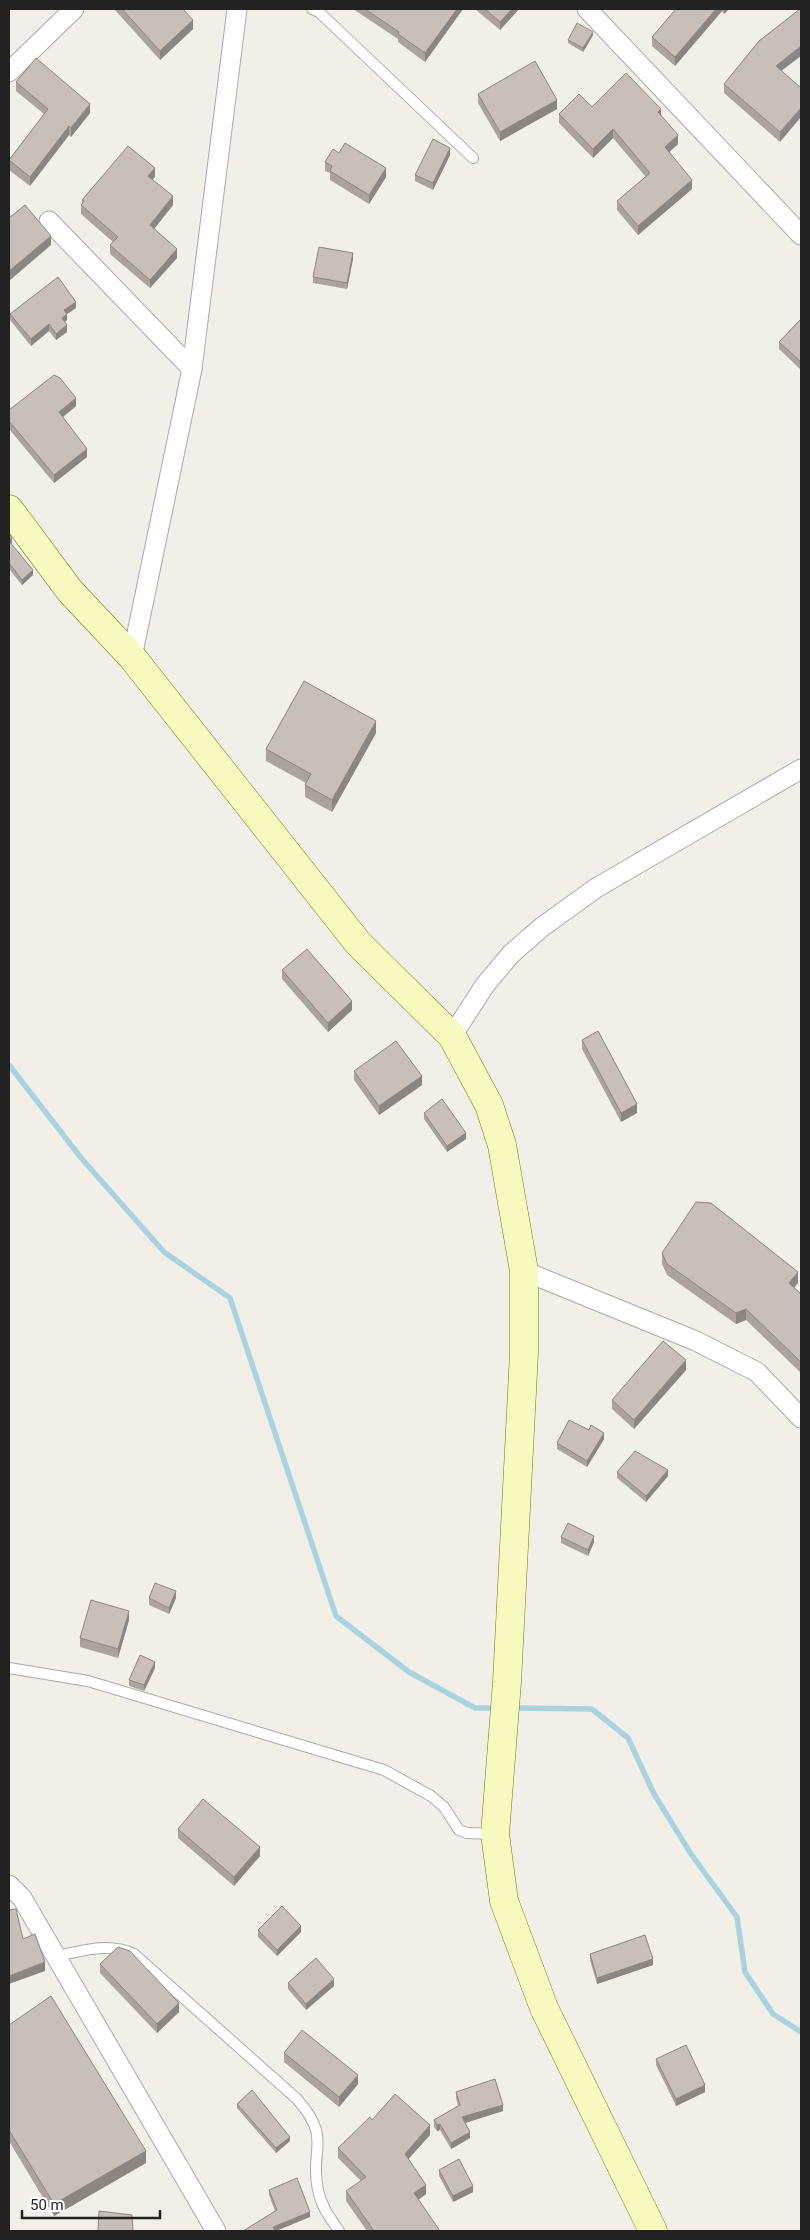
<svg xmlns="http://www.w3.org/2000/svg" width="810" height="2240" font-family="Roboto,sans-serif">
  <rect width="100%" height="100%" fill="#f2efe9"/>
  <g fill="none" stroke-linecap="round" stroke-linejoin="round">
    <g stroke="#aad3df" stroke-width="5.5">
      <path d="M9,1065L82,1159L164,1252L230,1298L336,1616L409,1672L475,1708H498"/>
      <path d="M513,1708L592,1709L628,1738L654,1794L691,1854L737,1917L745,1972L773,2014L801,2032"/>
    </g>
    <defs>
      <g id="lane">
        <path d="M312,9L319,12L473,158"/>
        <path d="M9,1668L88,1681L384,1770L431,1796L444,1807L459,1830L467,1833L494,1834"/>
        <path d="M56,1956C84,1951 107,1942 134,1954L297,2099C333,2140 309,2148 318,2190C321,2206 330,2218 339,2231"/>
      </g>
      <g id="street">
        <path d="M587,9L801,235"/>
        <path d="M9,72L74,9"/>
        <path d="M49,221L192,369"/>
        <path d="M132,657L192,369L237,9"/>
        <path d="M452,1036L485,985L511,954L542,927L596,888L801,769"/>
        <path d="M524,1271L696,1341L757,1372L801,1418"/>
        <path d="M9,1885L22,1898L216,2231"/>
      </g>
      <path id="secondary" d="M9,509L70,591L132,657L358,943L452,1036L489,1105L502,1145L524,1271V1353L507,1682L495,1834L504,1901L544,2008L653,2231"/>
    </defs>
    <use href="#lane" stroke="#a9a9a9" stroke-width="12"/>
    <use href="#street" stroke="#a9a9a9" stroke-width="21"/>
    <use href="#secondary" stroke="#707d05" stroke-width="29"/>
    <use href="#lane" stroke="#fff" stroke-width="10"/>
    <use href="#street" stroke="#fff" stroke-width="19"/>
    <use href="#secondary" stroke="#f7fabf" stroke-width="28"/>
  </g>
  <g fill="#aba49e">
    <path d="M115,9H183L193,29L160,60L115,10Z"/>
    <path d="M353,9H463L425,62L398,42V39Z"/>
    <path d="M475,9H519L500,30Z"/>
    <path d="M676,9H729L724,14L722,11L675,66L652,46V37Z"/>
    <path d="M593,35L583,52L568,43V40Z"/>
    <path d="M781,71L780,142L724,93V84Z"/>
    <path d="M16,82L90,113L71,137L69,135L30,186L9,170V160L44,114L16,91Z"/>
    <path d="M478,94L557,109L500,141L478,103Z"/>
    <path d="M592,107L661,116L678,144L669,152L692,189L638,235L617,210V201L646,177L613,138L593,158L559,123V114Z"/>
    <path d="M339,153L386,177L369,204L330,180V173L325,171V162Z"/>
    <path d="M450,155L433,190L415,181V175Z"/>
    <path d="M155,177L152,179L173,205L154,229L177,258L150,288L110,254V245L113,242L81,214V205L82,204V200Z"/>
    <path d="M353,259L347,289L313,283V277Z"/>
    <path d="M76,308L67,314V320L65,322L67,332L56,340L49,331L31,346L10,320V314Z"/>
    <path d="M801,319V370L779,349V342Z"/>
    <path d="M76,406L63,417L87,457L54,483L9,429V410Z"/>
    <path d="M9,533L12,543L11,544L33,575L22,585L9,569Z"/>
    <path d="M376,733L332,812L305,797V785L306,783L266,761V749Z"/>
    <path d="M282,970L352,1010L328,1032L282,979Z"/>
    <path d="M582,1040L637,1113L621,1122L582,1049Z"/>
    <path d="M354,1071L422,1085L379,1115L354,1080Z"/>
    <path d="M424,1113L466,1139L447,1152L424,1119Z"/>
    <path d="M662,1253L798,1283L794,1287L801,1294V1373L746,1320L736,1324L667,1275L662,1264Z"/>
    <path d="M686,1370L634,1429L612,1409V1400Z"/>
    <path d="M589,1430L604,1439L587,1467L557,1449V1443Z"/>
    <path d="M617,1472L668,1476L646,1502L617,1478Z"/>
    <path d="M561,1537L594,1542L588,1556L561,1543Z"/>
    <path d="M149,1598H176L169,1614L149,1605Z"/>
    <path d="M129,1620L118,1658L80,1647V1638Z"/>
    <path d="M155,1668L144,1691L129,1686V1680Z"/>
    <path d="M178,1829L260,1856L234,1886L178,1838Z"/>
    <path d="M258,1930L301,1932L277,1956L258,1937Z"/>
    <path d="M590,1954L653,1965L597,1984L590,1960Z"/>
    <path d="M100,1964L179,2012L157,2033L100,1973Z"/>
    <path d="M288,1983L334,1986L306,2010L288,1989Z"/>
    <path d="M9,2025L146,2163L54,2216L9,2141Z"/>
    <path d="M284,2053L358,2084L339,2107L284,2062Z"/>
    <path d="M656,2059L705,2092L676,2106L656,2065Z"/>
    <path d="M456,2092L503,2111L465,2123L470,2138L451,2149L440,2130L437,2131L434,2127V2120L458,2106L456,2098Z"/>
    <path d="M237,2104L290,2141L276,2153L237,2108Z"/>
    <path d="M372,2120L430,2135L408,2159L426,2194L418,2200L440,2231H367L346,2201V2191L361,2181L338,2158V2148Z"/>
    <path d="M439,2170L473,2192L453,2202L439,2176Z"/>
    <path d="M269,2190L310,2217L275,2211L269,2195Z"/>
  </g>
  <g fill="#8b8681">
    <path d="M457,9H463L425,62V53Z"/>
    <path d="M512,9H519L500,30V22Z"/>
    <path d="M716,9H722V11L675,66V57Z"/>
    <path d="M724,9H729L724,14Z"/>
    <path d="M193,20V29L160,60V51Z"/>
    <path d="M593,32V35L583,52V48Z"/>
    <path d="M801,46V56L776,75V66Z"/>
    <path d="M557,100V109L500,141V132Z"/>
    <path d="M90,104V113L71,137V128Z"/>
    <path d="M801,108V117L780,142V132Z"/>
    <path d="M661,109V118L658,112Z"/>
    <path d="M69,126V135L30,186V177Z"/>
    <path d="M613,129V138L593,158V149Z"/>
    <path d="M678,135V144L665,156V147Z"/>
    <path d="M450,148V155L433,190V183Z"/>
    <path d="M155,168V177L148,184V176Z"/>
    <path d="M386,168V177L369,204V195Z"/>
    <path d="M692,180V189L638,235V226Z"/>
    <path d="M173,196V205L150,234V225Z"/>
    <path d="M51,236V245L9,281V271Z"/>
    <path d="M177,249V258L150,288V280Z"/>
    <path d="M353,253V259L347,289V283Z"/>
    <path d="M76,302V308L67,314V320L62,324V318L64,310Z"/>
    <path d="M49,324V331L31,346V339Z"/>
    <path d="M67,325V332L56,340V334Z"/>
    <path d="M76,398V406L59,420V412Z"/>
    <path d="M87,449V457L54,483V475Z"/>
    <path d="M12,538V543L9,546V540Z"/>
    <path d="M33,570V575L22,585V580Z"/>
    <path d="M376,721V733L332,812V800Z"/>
    <path d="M352,1001V1010L328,1032V1023Z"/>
    <path d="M422,1076V1085L379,1115V1106Z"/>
    <path d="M637,1104V1113L621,1122V1113Z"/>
    <path d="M466,1133V1139L447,1152V1146Z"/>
    <path d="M798,1272V1283L789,1294V1283Z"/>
    <path d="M746,1309V1320L736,1324V1313Z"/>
    <path d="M686,1360V1370L634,1429V1420Z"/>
    <path d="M604,1433V1439L587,1467V1461Z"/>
    <path d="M668,1470V1476L646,1502V1496Z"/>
    <path d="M594,1536V1542L588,1556V1550Z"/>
    <path d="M176,1591V1598L169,1614V1608Z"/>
    <path d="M129,1611V1620L118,1658V1649Z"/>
    <path d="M155,1662V1668L144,1691V1685Z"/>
    <path d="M260,1847V1856L234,1886V1877Z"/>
    <path d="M301,1926V1932L277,1956V1950Z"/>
    <path d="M653,1959V1965L597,1984V1978Z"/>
    <path d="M45,1962V1971L9,1984V1976Z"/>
    <path d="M334,1979V1986L306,2010V2004Z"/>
    <path d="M179,2003V2012L157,2033V2024Z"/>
    <path d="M358,2075V2084L339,2107V2097Z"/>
    <path d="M705,2085V2092L676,2106V2099Z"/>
    <path d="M503,2105V2111L462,2124V2117Z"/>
    <path d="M440,2124V2130L437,2131V2125Z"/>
    <path d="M430,2125V2135L405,2163V2154Z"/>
    <path d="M470,2132V2138L451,2149V2143Z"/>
    <path d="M290,2137V2141L276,2153V2148Z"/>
    <path d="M146,2151V2163L54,2216V2204Z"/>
    <path d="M426,2185V2194L414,2203V2193Z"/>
    <path d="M473,2186V2192L453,2202V2196Z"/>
    <path d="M310,2212V2217L276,2231H273V2227Z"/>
  </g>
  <g fill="#c7bfb8" stroke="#8b8681">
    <path d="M122,9H183L193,20L160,51Z"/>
    <path d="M365,9H457L425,53L398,34L399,32Z"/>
    <path d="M485,9H512L500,22Z"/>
    <path d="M676,9H716L675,57L652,37Z"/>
    <path d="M800,9H801V46L776,66L801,88V108L780,132L724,84L759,41Z"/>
    <path d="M577,23L593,32L583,48L568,40Z"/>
    <path d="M36,58L90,104L71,128L69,126L30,177L9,160L48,109L16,82Z"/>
    <path d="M535,61L557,100L500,132L478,94Z"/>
    <path d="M626,73L661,109L658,112L678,135L665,147L692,180L638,226L617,201L650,173L613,129L593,149L559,114L579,94L592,107Z"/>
    <path d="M433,139L450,148L433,183L415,175Z"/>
    <path d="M345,143L386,168L369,195L330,171L332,166L325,162L333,149L339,153Z"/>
    <path d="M128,146L155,168L148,176L173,196L150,225L177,249L150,280L110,245L118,237L81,205L84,201L82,200Z"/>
    <path d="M25,205L51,236L9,271V218Z"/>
    <path d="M319,247L353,253L347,283L313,277Z"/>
    <path d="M58,277L76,302L64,310L67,314L62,318L67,325L56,334L49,324L31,339L10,314Z"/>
    <path d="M801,319V362L779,342Z"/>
    <path d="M54,375L60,378L76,398L59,412L87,449L54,475L9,421V410Z"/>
    <path d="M9,533L12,538L9,540Z"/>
    <path d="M9,541L33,570L22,580L9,563Z"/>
    <path d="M304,681L376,721L332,800L305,785L311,774L266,749Z"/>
    <path d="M307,949L352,1001L328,1023L282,970Z"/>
    <path d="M598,1031L637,1104L621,1113L582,1040Z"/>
    <path d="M396,1041L422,1076L379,1106L354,1071Z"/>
    <path d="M442,1099L466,1133L447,1146L424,1113Z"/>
    <path d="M696,1202L711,1203L798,1272L789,1283L801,1294V1362L746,1309L736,1313L667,1264L662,1253Z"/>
    <path d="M663,1341L686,1360L634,1420L612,1400Z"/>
    <path d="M569,1420L589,1430L591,1425L604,1433L587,1461L557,1443Z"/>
    <path d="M635,1451L668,1470L646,1496L617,1472Z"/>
    <path d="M568,1523L594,1536L588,1550L561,1537Z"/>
    <path d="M155,1583L176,1591L169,1608L149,1598Z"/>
    <path d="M91,1600L129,1611L118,1649L80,1638Z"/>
    <path d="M140,1655L155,1662L144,1685L129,1680Z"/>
    <path d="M203,1799L260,1847L234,1877L178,1829Z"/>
    <path d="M282,1906L301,1926L277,1950L258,1930Z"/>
    <path d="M16,1909L23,1939L35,1934L45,1962L9,1976V1910Z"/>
    <path d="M645,1935L653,1959L597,1978L590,1954Z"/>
    <path d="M118,1947L130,1951L179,2003L157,2024L100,1964Z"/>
    <path d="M316,1958L334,1979L306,2004L288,1983Z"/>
    <path d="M51,1996L146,2151L54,2204L9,2130V2025Z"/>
    <path d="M302,2030L358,2075L339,2097L284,2053Z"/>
    <path d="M686,2045L705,2085L676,2099L656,2059Z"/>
    <path d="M495,2079L503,2105L462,2117L470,2132L451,2143L440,2124L437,2125L434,2120L460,2105L456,2092Z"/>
    <path d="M252,2090L290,2137L276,2148L237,2104Z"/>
    <path d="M395,2094L430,2125L405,2154L426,2185L414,2193L440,2231H374L346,2191L366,2177L338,2148L370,2117L372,2120Z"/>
    <path d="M459,2159L473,2186L453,2196L439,2170Z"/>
    <path d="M297,2178L310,2212L273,2227L275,2231H243L277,2210L269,2190Z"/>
    <path d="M99,2211L132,2215L133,2231H98Z"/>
  </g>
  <rect width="810" height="2240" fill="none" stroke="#222222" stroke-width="20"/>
  <path d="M22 2210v8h138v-8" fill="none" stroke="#222222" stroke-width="2.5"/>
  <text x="30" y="2210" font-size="15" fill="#222222" stroke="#ffffff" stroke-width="4" paint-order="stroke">50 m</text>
</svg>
